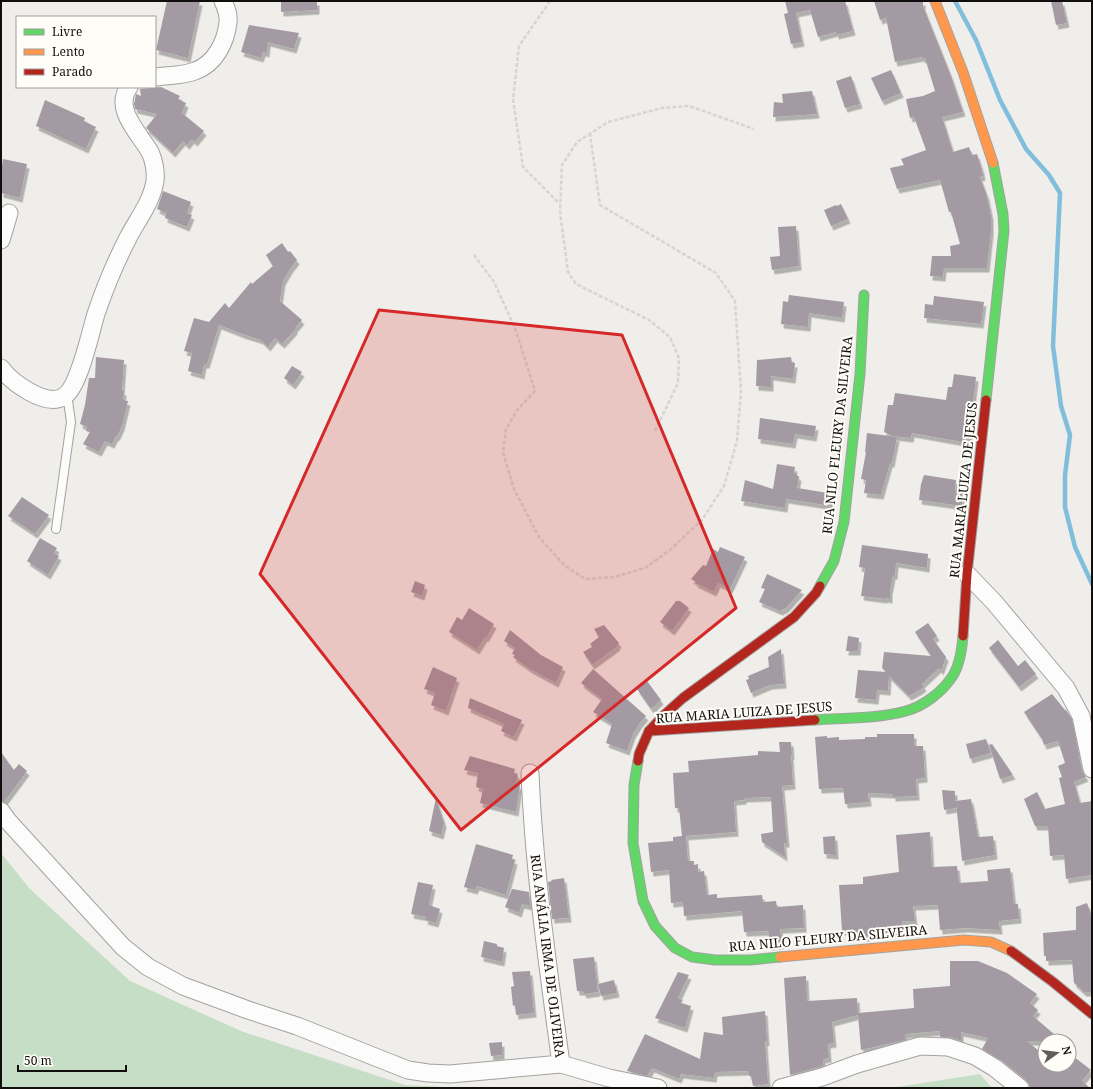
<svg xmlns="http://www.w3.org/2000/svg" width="1093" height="1089" font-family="'Noto Serif',serif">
  <defs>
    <filter id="shadow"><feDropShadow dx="2.5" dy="4.5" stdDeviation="0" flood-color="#0004"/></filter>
  </defs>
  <rect width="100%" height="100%" fill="#efeeea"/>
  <g fill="#c6dec6">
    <path d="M1,853L29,888L130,981L241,1031L405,1085L466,1088H1Z"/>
    <path d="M980,1074L992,1088H891Z"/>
  </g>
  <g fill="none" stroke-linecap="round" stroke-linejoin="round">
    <path stroke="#81bedc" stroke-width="4.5" d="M955,1L976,40L1000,100L1026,149L1049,175L1060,193L1053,346L1061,406L1070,435L1065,475V507L1075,547L1092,584"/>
  </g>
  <g fill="#a39aa4" filter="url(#shadow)">
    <path d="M167,1H200L188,58L156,50Z"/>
    <path d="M281,1H317V10L281,12Z"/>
    <path d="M785,1H845L853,31L836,35V32L818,37L810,10L796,13L802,42L791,44L784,14L788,13Z"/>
    <path d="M874,1H923V6L951,76L963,112L942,117L953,152L969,147L972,155L977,154L982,170L983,176L980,177L987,196L991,216V231L987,268H944L943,277L930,276L932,256H951L950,246L960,244L951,212H949L940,180L897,189L890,168L904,165L901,159L926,150L914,117L910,118L906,99L923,96L935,91L925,58L922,59V57L895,62L886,18L880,20Z"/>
    <path d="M1051,1H1062L1067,23L1056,25Z"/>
    <path d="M249,25L299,33L294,49L268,42L267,53L263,52L261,58L241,52Z"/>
    <path d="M891,70L901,93L882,101L871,78Z"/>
    <path d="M851,76L860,104L845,108L836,81Z"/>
    <path d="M161,87L180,96L178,99L186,103L182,113L204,131L195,142L192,139L187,145L183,141L173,153L146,128L157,114L135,109L134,104L136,94L141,96L140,89Z"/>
    <path d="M812,91L817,114L773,117L774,102L783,103L782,94Z"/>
    <path d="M45,100L85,118L84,121L96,127L86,149L36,126Z"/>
    <path d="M3,159L27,164L20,198L1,193V172Z"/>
    <path d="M163,191L191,202L187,213L192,215L187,227L165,218L166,213L157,209Z"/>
    <path d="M841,204L848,219L831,226L824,210L836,205L837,206Z"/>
    <path d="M796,226L799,266L772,270L770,257L780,256L778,227Z"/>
    <path d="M282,243L288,252L290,251L297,260L290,269L283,281L280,301L302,320L295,328V330L282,344L275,338L268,347L261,340L242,334L219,325L207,364H204L202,375L188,371L192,353L184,351L194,318L209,322L225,303L229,308L251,282L252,284L273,266L266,255Z"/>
    <path d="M789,295L844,302L842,318L809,313L808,327L781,324L783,301L788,302Z"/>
    <path d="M934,296L984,302L981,324L924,318L925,304L933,305Z"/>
    <path d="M96,357L124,360L122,391H124L123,400L128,401L122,426L117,437L116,436L112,444L105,441L99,452L83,444L90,432L86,431L87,427L80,424L85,405L89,378H95Z"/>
    <path d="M791,357L792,363H795L793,379L771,376V387L756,386L757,360Z"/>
    <path d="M292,366L302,372L293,385L284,378Z"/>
    <path d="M954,374L976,377L969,439H962V442L912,433L911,438L892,436L884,432L888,405H893L895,393L946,400L948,387H952Z"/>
    <path d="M760,418L816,426L814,437L795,434L793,444L758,439Z"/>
    <path d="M867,433L897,437L892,463H890L881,495L864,493L866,480L861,479L866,452H865Z"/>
    <path d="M777,464L795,467L794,473L797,474V476H799L797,488L834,494L832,506L786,499L785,508L741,501L745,480L773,489Z"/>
    <path d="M924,475L956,480L955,490L963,491L962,506L919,500L921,484Z"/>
    <path d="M22,497L49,515L35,534L8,516Z"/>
    <path d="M40,538L57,548L54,553L59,556L48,575L27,561Z"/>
    <path d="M862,545L928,554L927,568L896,563L895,575H893L890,591V599L885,598V599L861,596L865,568L859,567Z"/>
    <path d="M720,547L745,557L730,589L718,583L714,592L695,583L696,582L691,579L703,565L706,566L713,549L718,552Z"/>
    <path d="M767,574L802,590L786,608L780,611L759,602L765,589L761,588Z"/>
    <path d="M415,581L425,585L422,596L411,592Z"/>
    <path d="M676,601H680L689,608L672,631L660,622Z"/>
    <path d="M469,608L494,624L486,638L485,637L477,650L449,632L457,617L462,620Z"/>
    <path d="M928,623L937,636L933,639L946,657L941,671L939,668L922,684L924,687L920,690L909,696L889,676L888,691L877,690L876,700L855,698L858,670L886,672L882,668L884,652L931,656L915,632Z"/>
    <path d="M604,625L619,643L617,645L618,646L592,665L583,652L592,647L590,644L599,637L594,629Z"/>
    <path d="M510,630L541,655L563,667L556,683L530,669L513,657L515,655L512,654L515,648L504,641Z"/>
    <path d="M848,636L859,638L858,651H846Z"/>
    <path d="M998,640L1018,666L1025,660L1036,674L1019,687L989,648Z"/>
    <path d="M781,649L784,684L770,685L751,693L746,680L749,679L748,676L769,667L768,657Z"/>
    <path d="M433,667L457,678L446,711L431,705L435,693L424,689Z"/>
    <path d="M593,669L646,716L640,723L633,734L627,751L606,743L612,724L593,712L602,699L581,683Z"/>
    <path d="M647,681L661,700L653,708L652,707L651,709L637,689Z"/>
    <path d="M1052,694L1065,710H1066L1072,719L1082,771L1086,777L1074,782L1080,803L1092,801V875L1066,879L1064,855L1050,856L1048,826H1035L1024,799L1037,792L1045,809L1065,804L1059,778L1062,777L1058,766L1065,763L1058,741L1044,745L1042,739L1024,712Z"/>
    <path d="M470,698L522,720L514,737L501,731L504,724L468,708Z"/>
    <path d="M877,734H914V746H923L925,778L916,779L917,796L893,797V794L868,793L869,802L845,804L843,788L819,789L815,737L827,736V738L839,737V740L865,739V737H877Z"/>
    <path d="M986,739L991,753L970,759L966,744Z"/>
    <path d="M779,742H791L792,755H791L793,785L782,786L787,843H784L785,857L762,842L761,834L773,832L771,797L744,798V800L734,801L736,832L684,836H686L688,861H694V865L698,864V872L704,871L707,895L717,894V898L762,895L763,902L776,901L777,907L803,905L804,928L780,929L782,944L769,946V931L744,932L742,911L684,916L683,902L671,903L669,870L651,872L648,843L673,841V837L682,836L679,808H675L673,773L689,772L688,761L758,755V751L780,752Z"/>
    <path d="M992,744L1013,775L1000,779L989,745Z"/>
    <path d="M1,752L14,770L19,764L27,771L4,802L1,801Z"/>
    <path d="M470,756L515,769L514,773L517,774L518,776L516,784L520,785L516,812L480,803L483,789L476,787L478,773L464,770Z"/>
    <path d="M942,790L955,791V801L971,799L978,837L993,836L995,855L962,861L956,803V808L944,810Z"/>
    <path d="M436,798L444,823L441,835L429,831Z"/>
    <path d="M930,832L932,867L957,866L959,883L988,881L987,870L1010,868L1014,904H1018L1019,919L999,921L1000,930L965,928L940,930L938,905L913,906L915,921H902L903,932L867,935V937H854V930L842,931L839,885L863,884V877L899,872L896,835Z"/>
    <path d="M835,836L836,855L824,854L823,837Z"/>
    <path d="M476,844L513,855L512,859L515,860L506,895L477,886L475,890L464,887Z"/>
    <path d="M564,878L569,918L552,919L548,882L552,881L551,880Z"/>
    <path d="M418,882L433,885L429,905L440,909L436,923L425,920L426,917L411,914Z"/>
    <path d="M512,889L529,892L530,906L522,904L519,913L505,907Z"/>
    <path d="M1087,903L1092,917V992H1084L1074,983L1072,960L1046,961V956H1044L1043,933L1076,930V907Z"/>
    <path d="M484,941L497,944V946L504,948L502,962L481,957Z"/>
    <path d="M594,957L598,992L584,994L583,991H577L573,959Z"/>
    <path d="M950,961H978L1007,973L1037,994L1030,1003L1038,1010L1033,1016L1062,1041H1027L1045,1056V1065H1069V1061L1073,1056L1091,1070L1082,1081L1090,1088H1030L1029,1084L1026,1080L1001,1060L982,1049L988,1038L961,1032V1041L951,1037H940V1031L905,1034V1040L861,1050L858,1015L832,1022L834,1043L828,1044L829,1058L823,1059V1066L790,1075L784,978L806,976L807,1001L857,998L858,1013L914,1008L913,989L950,986Z"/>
    <path d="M530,971L534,1013L516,1015L515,1005L513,1006L511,987L514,986L512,972Z"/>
    <path d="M678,972L689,975L678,998L683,1000L681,1003L691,1006L685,1028L655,1018Z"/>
    <path d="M614,980L617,993L601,996L598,984Z"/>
    <path d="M765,1011L767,1041L765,1042L768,1084L753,1086L751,1076H749L748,1071L715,1072L714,1078L681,1074L679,1079L652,1068L647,1076L627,1071L645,1034L700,1059L704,1032L723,1035L722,1017Z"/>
    <path d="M502,1042V1055L491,1056L489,1043Z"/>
  </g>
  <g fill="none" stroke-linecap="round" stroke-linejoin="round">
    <defs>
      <path id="lane" d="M56,529L71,422L67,394"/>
      <g id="street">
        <path d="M155,77C168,75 182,76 195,71C215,64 226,42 228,22C229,14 226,8 223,1"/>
        <path d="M1,240L9,213"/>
        <path d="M1,368C11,382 45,407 63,397C79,389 90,333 96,314C105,287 116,261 129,236C138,219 152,201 155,181C156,172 154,160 150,152C139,133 113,109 129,87"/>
        <path d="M967,574L994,602L1066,688L1081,716L1092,769"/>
        <path d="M530,773C534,871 548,967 561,1064"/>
        <path d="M1,811L8,821L123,947L148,967L183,986L248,1010L297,1026L408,1070L428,1073L450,1074L561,1064L609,1078L658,1088"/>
        <path d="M781,1088L822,1077L857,1064L920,1046L948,1047L975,1056L995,1068L1020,1088"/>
      </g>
      <g id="fast">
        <path d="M986,400L1004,231L1003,214L993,163"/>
        <path d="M820,586L834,561L844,522L860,374L864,295"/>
        <path d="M815,720C844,718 877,719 906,711C924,706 942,692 952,677C959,667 962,648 963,636"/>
        <path d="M638,761L634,785L633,843L643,901L655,926L675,948L692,957L715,960H750L780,957"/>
      </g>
      <g id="slow">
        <path d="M935,1L963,72L993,163"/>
        <path d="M780,957L964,940L991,942L1011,951"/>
      </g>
      <g id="jam">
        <path d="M963,636L967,574L986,400"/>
        <path d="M649,731L815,720"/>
        <path d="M638,761L639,754L649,731L664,715L683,698L794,617L816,593L820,586"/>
        <path d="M1011,951L1053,982L1092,1014"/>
      </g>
    </defs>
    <use href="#lane" stroke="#a3a29f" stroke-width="10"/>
    <use href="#street" stroke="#a3a29f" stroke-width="19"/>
    <use href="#fast" stroke="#a3a29f" stroke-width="11"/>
    <use href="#slow" stroke="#a3a29f" stroke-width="11"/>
    <use href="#jam" stroke="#a3a29f" stroke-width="11"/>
    <g stroke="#d6d5d4" stroke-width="2.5" stroke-dasharray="4 2" stroke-linecap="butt">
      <path d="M550,1L519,46L513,99L523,167L559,203"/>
      <path d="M474,255L494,282L515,328L535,391L518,409L506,429L503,452L514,489L539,537L564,565L585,579L614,577L645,568L670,550L702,520L724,486L737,441L741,392L735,301L716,273L600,205L590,134"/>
      <path d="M655,431L678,383L679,358L670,337L649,320L576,284L568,272L560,212L562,165L577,142L608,122L662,108L689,106L754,129"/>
    </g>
    <use href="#lane" stroke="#fdfcfc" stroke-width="8"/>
    <use href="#street" stroke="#fdfcfc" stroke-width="17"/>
    <use href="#fast" stroke="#63d668" stroke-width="9"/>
    <use href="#slow" stroke="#ff974d" stroke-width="9"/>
    <use href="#jam" stroke="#b3261e" stroke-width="9"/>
  </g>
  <path fill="#d62828" fill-opacity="0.2" stroke="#d62828" stroke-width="3" stroke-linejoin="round" d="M379,310L622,335L736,608L461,830L260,574Z"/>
  <g text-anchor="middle" stroke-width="4" stroke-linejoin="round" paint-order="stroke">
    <g font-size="13" fill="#100f0d" stroke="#fffdf8">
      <text transform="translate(837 435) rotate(-84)" y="5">RUA NILO FLEURY DA SILVEIRA</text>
      <text transform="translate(963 490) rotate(-84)" y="5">RUA MARIA LUIZA DE JESUS</text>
      <text transform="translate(744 712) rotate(-4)" y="5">RUA MARIA LUIZA DE JESUS</text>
      <text transform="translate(828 938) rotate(-5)" y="5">RUA NILO FLEURY DA SILVEIRA</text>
      <text transform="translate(548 956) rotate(83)" y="5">RUA ANÁLIA IRMA DE OLIVEIRA</text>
    </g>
  </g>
  <rect width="1093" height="1089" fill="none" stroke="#100f0d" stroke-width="4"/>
  <rect x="16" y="16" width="140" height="72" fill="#fffdf8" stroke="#9f9e9a"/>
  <rect x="24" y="29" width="20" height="6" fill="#63d668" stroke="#9f9e9a"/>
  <text x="52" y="36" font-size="12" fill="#100f0d">Livre</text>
  <rect x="24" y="49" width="20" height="6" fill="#ff974d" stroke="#9f9e9a"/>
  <text x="52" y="56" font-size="12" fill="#100f0d">Lento</text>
  <rect x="24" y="69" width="20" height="6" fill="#b3261e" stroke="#9f9e9a"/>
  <text x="52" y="76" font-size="12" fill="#100f0d">Parado</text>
  <g transform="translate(1057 1053) rotate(76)"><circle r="19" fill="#fffdf8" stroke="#9f9e9a"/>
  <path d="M0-3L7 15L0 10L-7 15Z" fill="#5e5d5a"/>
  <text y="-6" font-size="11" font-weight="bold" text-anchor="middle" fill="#100f0d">N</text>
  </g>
  <path d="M18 1065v6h108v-6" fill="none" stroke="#100f0d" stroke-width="2"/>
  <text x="24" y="1065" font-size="12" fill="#100f0d" stroke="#fffdf8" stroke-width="3" paint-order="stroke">50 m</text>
</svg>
